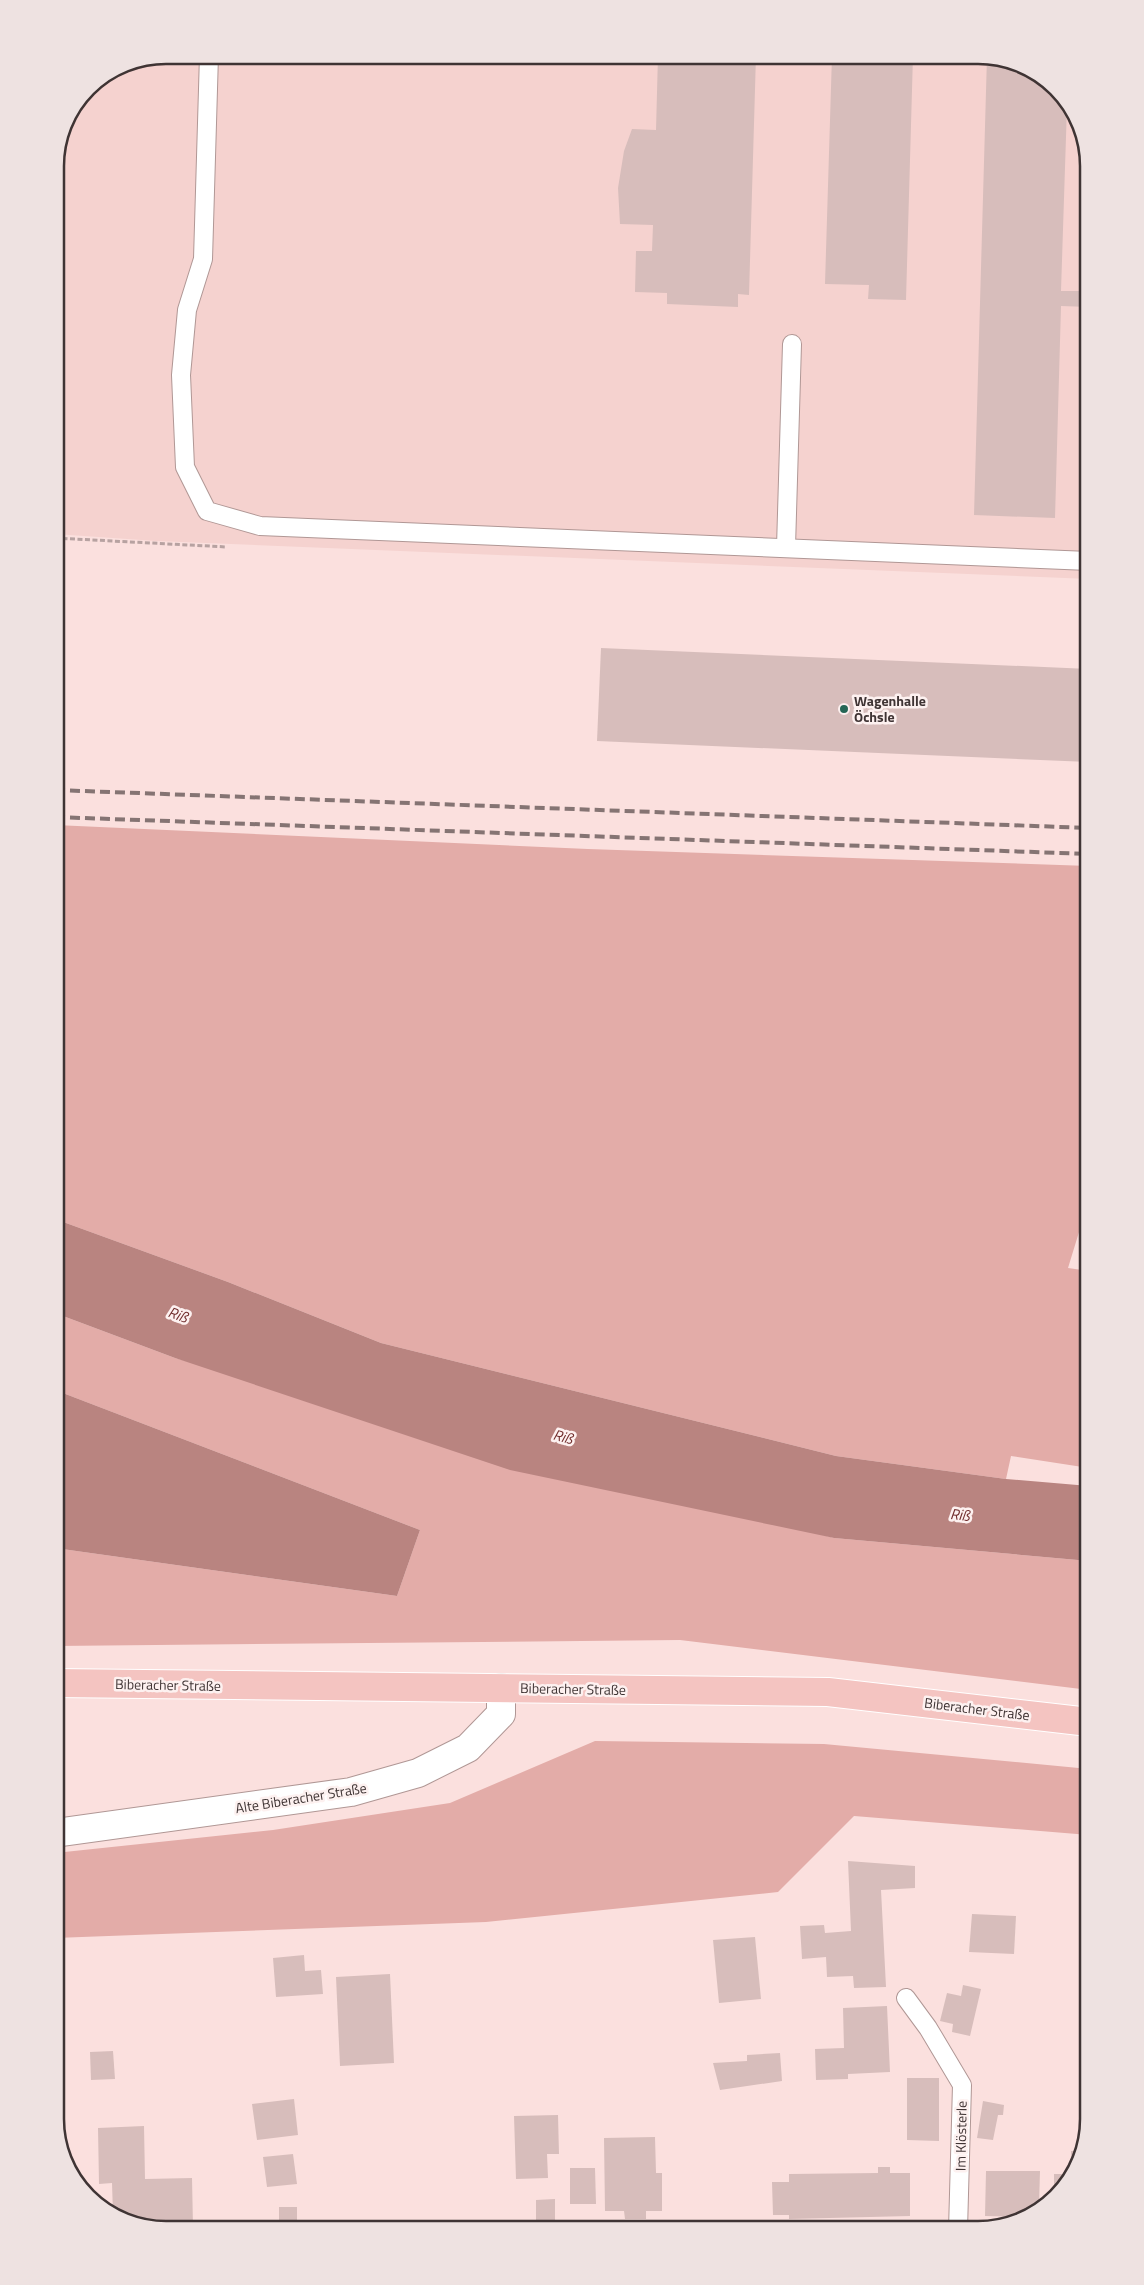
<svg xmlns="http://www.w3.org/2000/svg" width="1144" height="2285" font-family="'Titillium Web',sans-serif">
  <rect width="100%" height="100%" fill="#fbe0de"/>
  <path fill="#f5d2cf" d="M165,55H986L1046,78L1081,123L1089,165V579L156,541L55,534V158L64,123L88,87L123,63Z"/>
  <g fill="#e3aca8">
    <path d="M55,825L588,849L1089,866V1219H1083L1068,1268L1089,1271V1468L1011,1456L1006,1479L836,1456L381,1343L228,1282L55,1219Z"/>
    <path d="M55,1313L175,1358L834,1538L1089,1561V1690L680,1640L55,1646V1548L397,1596L420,1530L55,1390Z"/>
    <path d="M595,1741L824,1744L1089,1769V1835L854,1816L778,1892L486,1922L55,1938V1853L273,1830L450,1803Z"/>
  </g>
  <g fill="#b98480">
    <path d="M55,1219L228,1282L381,1343L836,1456L1006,1479L1089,1486V1561L834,1538L510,1470L175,1358L55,1313Z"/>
    <path d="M55,1390L420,1530L397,1596L55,1548Z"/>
  </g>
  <g fill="#d7bdbb">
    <path d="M658,55H756L749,295L738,294V307L667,304V293L635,292L636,251H652L653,225L620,224L618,188L624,151L632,129L656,130Z"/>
    <path d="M832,55H913L906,300L868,299L869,285L825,284Z"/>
    <path d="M935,55H966V60L934,59Z"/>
    <path d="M987,56L1046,78L1067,106L1061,291H1089V307L1061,306L1055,518L974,515Z"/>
    <path d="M601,648L1089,669V762L597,741Z"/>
    <path d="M848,1861L915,1866V1888L881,1890L886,1987L854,1988L853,1976L827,1977L826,1957L802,1959L800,1926L824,1925L825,1933L851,1931Z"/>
    <path d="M972,1914L1016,1916L1014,1954L969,1952Z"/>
    <path d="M755,1937L761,1999L719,2003L713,1940Z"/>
    <path d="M304,1955L305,1971L321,1970L323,1994L276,1997L273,1958Z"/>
    <path d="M390,1974L394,2063L340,2066L336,1977Z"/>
    <path d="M963,1985L981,1989L970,2036L952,2032L953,2024L940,2021L947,1993L961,1996Z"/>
    <path d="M887,2006L890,2072L848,2074V2079L816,2080L815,2049L844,2048L843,2008Z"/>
    <rect x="1081" y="2008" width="8" height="30"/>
    <path d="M113,2051L115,2079L91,2080L90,2052Z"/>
    <path d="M780,2053L782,2081L720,2090L713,2063L747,2061V2055Z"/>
    <path d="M907,2078H939V2141L907,2140Z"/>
    <path d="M294,2099L298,2135L257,2140L252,2104Z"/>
    <path d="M983,2101L1004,2105L1003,2115H998L993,2140L977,2138Z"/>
    <path d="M558,2115L559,2154H547L548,2178L516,2179L514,2116Z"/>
    <path d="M144,2126L145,2179L192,2178L193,2227L152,2228L113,2214L112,2183L99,2184L98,2128Z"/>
    <path d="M655,2137L656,2173H662V2211H646V2219H625L624,2211H605L604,2138Z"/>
    <path d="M1071,2151H1079L1070,2181L1054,2194V2174H1071Z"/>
    <path d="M293,2154L297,2184L267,2187L263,2157Z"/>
    <path d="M878,2167H890V2173H910V2216L789,2219V2215H773L772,2182H789V2174L878,2173Z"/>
    <path d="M570,2168H595L596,2204H570Z"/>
    <path d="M986,2171H1040L1039,2206L1026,2217L985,2216Z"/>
    <path d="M555,2199V2229L536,2230V2200Z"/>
    <path d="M279,2207H297V2222L279,2223Z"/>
  </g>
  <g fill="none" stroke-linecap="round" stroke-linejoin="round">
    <defs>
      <g id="service">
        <path d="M209,55L203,259L187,310L181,375L185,467L207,511L260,526L1089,561"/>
        <path d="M786,547L792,344"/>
        <path d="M906,1998L928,2028L962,2085L958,2230"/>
      </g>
      <path id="minor" d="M55,1833L351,1792L418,1773L468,1748L501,1714V1688"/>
      <path id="primary" d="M55,1683L828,1692L1089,1722"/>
    </defs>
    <use href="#service" stroke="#b09795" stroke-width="20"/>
    <use href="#minor" stroke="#b09795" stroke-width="30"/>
    <use href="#primary" stroke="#fff" stroke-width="30"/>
    <g stroke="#b7a2a1" stroke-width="3" stroke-dasharray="5 2.5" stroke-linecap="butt">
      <path d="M55,538L227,547"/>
      <path d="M1088,1225H1089"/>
    </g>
    <use href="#service" stroke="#fff" stroke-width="18"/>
    <use href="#minor" stroke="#fff" stroke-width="28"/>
    <use href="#primary" stroke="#f4c4c1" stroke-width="28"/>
    <g stroke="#857473" stroke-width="4" stroke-dasharray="10 5" stroke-linecap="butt">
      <path d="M55,790L1089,828"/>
      <path d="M55,817L1089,854"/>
    </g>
  </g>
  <circle fill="#256655" stroke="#fdf1f0" stroke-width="2" cx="844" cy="709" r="5"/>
  <g text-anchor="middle" stroke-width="5" stroke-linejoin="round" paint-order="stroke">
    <g font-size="14" font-weight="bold" fill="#3f3434" stroke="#fdf1f0" text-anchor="start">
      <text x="854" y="706">Wagenhalle<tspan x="854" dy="16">Öchsle</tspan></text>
    </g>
    <g font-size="14" fill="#3f3434" stroke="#fdf1f0">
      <text transform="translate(168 1685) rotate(1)" y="5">Biberacher Straße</text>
      <text transform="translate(573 1689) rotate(1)" y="5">Biberacher Straße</text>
      <text transform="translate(977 1709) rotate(7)" y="5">Biberacher Straße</text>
      <text transform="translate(301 1798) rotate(-9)" y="5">Alte Biberacher Straße</text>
      <text transform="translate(961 2136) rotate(-89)" y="5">Im Klösterle</text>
    </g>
    <g font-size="15" font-style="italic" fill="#712d2d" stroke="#fdf1f0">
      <text transform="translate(178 1315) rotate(20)" y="5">Riß</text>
      <text transform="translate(563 1437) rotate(15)" y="5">Riß</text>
      <text transform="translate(960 1515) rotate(6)" y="5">Riß</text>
    </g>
  </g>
  <path d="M0 0H1144V2285H0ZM166 64H978A102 102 0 0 1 1080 166V2119A102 102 0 0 1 978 2221H166A102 102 0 0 1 64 2119V166A102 102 0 0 1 166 64Z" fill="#eee2e1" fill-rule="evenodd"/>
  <path fill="none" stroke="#3f3434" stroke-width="2.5" d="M166 64H978A102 102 0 0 1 1080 166V2119A102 102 0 0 1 978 2221H166A102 102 0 0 1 64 2119V166A102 102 0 0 1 166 64Z"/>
</svg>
